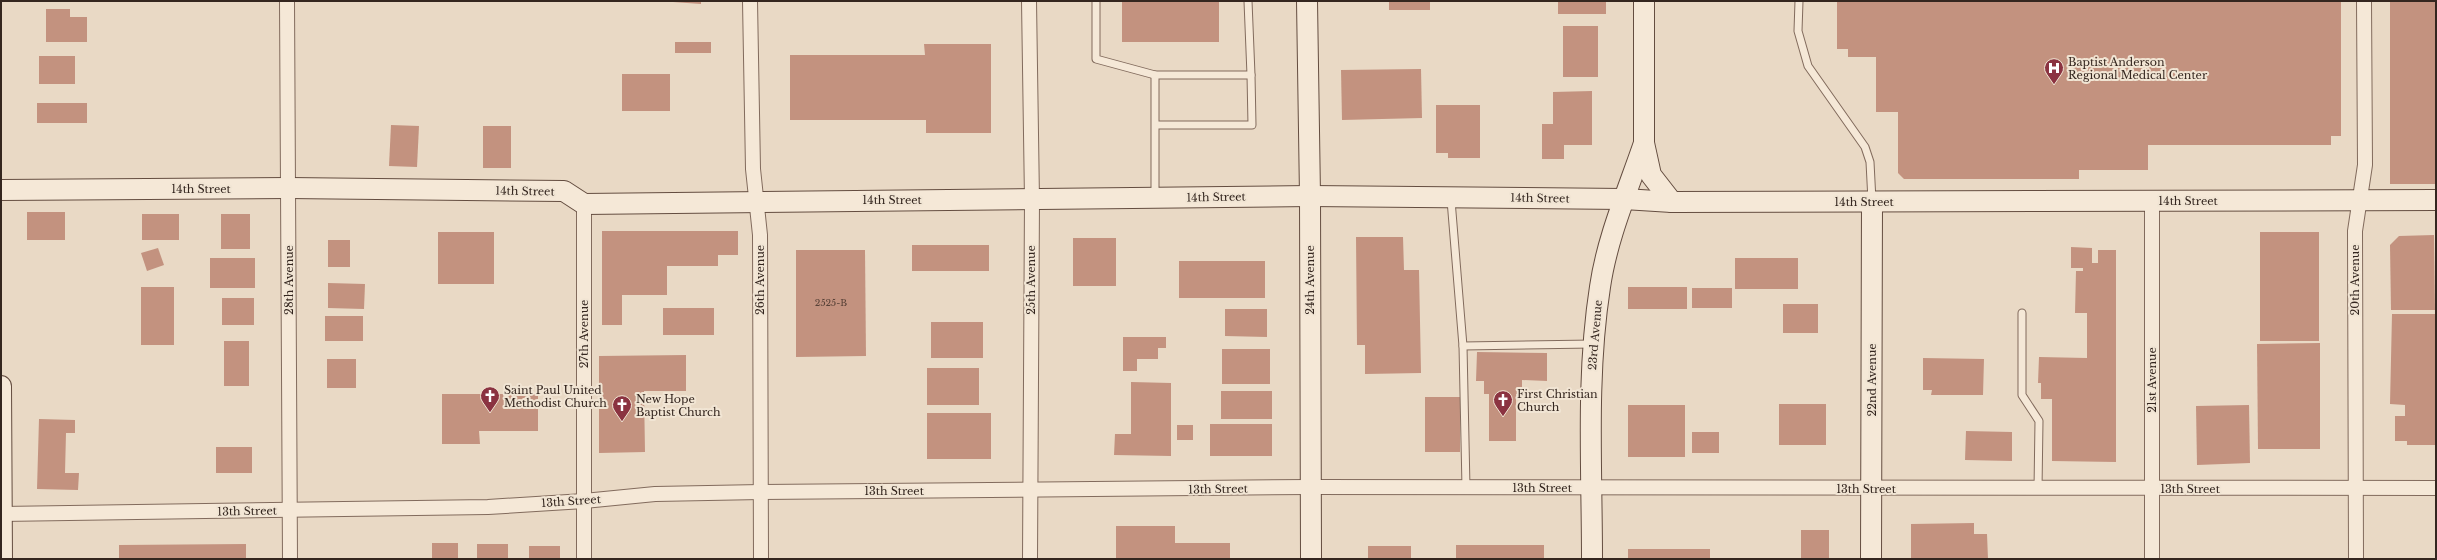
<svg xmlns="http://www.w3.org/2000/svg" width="2437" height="560" font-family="'Libre Baskerville',serif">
  <rect width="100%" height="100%" fill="#e9d9c5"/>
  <g fill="#c3927f">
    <path d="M659,1H701V4Z"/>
    <rect x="1122" y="1" width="97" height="41"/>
    <rect x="1389" y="1" width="41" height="9"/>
    <rect x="1558" y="1" width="48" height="13"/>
    <path d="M1837,1H2341V136H2331V145H2148V170H2079V179H1904L1898,173V112H1876V57H1848V49H1837Z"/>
    <rect x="2390" y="1" width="46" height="183"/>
    <path d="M46,9H70V17H87V42H46Z"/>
    <rect x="1563" y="26" width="35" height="51"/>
    <rect x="675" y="42" width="36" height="11"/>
    <path d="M924,44H991V133H926V120H790V55H925Z"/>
    <rect x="39" y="56" width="36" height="28"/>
    <path d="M1421,69L1422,118L1342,120L1341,70Z"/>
    <rect x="622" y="74" width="48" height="37"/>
    <path d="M1592,91V145H1564V159H1542V124H1553V92Z"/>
    <rect x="37" y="103" width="50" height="20"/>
    <path d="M1436,105H1480V158H1448V153H1436Z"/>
    <path d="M391,125L419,126L417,167L389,166Z"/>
    <rect x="483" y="126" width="28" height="42"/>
    <rect x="27" y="212" width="38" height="28"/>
    <rect x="142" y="214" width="37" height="26"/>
    <rect x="221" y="214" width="29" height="35"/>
    <path d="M602,231H738V255H718V266H667V295H622V325H602Z"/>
    <rect x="438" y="232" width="56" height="52"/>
    <rect x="2260" y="232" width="59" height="109"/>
    <path d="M2434,235L2435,310H2391L2390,245L2399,236Z"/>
    <path d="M1356,237H1403L1404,270H1419L1421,373L1365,374V345H1357Z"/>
    <rect x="1073" y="238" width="43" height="48"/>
    <rect x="328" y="240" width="22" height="27"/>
    <rect x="912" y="245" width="77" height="26"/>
    <path d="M2071,247L2092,248V263H2098V250H2116V462L2052,461V399H2041V383H2038L2039,357L2087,358V313H2075L2076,271H2083V268H2071Z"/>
    <path d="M158,248L164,265L147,271L141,253Z"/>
    <path d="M796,250H865L866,356L796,357Z"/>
    <rect x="210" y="258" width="45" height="30"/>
    <rect x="1735" y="258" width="63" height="31"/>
    <rect x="1179" y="261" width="86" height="37"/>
    <path d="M328,283L365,284L364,309L328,308Z"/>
    <rect x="141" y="287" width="33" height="58"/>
    <rect x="1628" y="287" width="59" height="22"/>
    <rect x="1692" y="288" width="40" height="20"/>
    <rect x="222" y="298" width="32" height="27"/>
    <rect x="1783" y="304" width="35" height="29"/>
    <rect x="663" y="308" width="51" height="27"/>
    <path d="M1225,309H1267V337L1225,336Z"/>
    <path d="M2392,314H2436V445H2407V441H2395V416H2405V405L2390,404Z"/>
    <rect x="325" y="316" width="38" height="25"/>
    <rect x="931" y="322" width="52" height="36"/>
    <path d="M1123,337H1166V348H1158V359H1137V371H1123Z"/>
    <rect x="224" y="341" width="25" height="45"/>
    <path d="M2320,343V449H2258L2257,344Z"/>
    <rect x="1222" y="349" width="48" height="35"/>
    <path d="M1477,352L1547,353V381L1522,380V394H1516V441H1489V394H1484V381H1476Z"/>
    <path d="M686,355V391H644L645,452L599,453V356Z"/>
    <path d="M1923,358L1984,359L1983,395H1931L1932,390H1923Z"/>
    <rect x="327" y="359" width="29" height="29"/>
    <rect x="927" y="368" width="52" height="37"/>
    <path d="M1131,382L1171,383V456L1114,455L1115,434H1131Z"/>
    <rect x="1221" y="391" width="51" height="28"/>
    <path d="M442,394H538V431H479L480,444H442Z"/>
    <rect x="1425" y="397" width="35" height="55"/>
    <rect x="1779" y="404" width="47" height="41"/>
    <rect x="1628" y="405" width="57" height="52"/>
    <path d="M2249,405L2250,463L2197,465L2196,406Z"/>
    <rect x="927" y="413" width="64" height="46"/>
    <path d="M39,419L75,420V433H66L65,473H79L78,490L37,489Z"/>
    <rect x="1210" y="424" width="62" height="32"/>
    <rect x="1177" y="425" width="16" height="15"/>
    <path d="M1966,431L2012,432V461L1965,460Z"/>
    <rect x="1692" y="432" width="27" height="21"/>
    <rect x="216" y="447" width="36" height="26"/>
    <path d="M1974,523V534H1987L1988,559H1911V524Z"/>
    <path d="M1116,526H1175V543H1230V559H1116Z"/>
    <rect x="1801" y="530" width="28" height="29"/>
    <rect x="432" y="543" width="26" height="16"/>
    <path d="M246,544V559H119V545Z"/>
    <rect x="477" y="544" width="31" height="15"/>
    <rect x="1456" y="545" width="88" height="14"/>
    <rect x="529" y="546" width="31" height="13"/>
    <rect x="1368" y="546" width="43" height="13"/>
    <rect x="1628" y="549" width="82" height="10"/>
  </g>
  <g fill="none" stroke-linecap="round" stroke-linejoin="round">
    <defs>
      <g id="lane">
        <path d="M1096,1V59L1155,75"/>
        <path d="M1248,1L1251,75"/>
        <path d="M1799,1L1798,31L1808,66L1865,147L1870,162L1872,201"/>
        <path d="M1155,125H1252L1251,75H1155V196"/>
        <path d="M1451,200L1463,346L1466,488"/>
        <path d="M2022,313V395L2039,421L2038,489"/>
        <path d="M1463,346L1593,344"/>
      </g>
      <g id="street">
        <path d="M287,1L290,559"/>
        <path d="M750,1L753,169L760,235L761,559"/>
        <path d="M1029,1L1032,200L1030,559"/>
        <path d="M2152,201V559"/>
        <path d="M1,514L488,507L584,501L655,494L761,492L1310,487L2436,488"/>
        <path d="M584,559V204"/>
        <path d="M2356,559L2355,231L2365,165L2364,1"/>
      </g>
      <g id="secondary">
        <path d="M1307,1L1310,196L1311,559"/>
        <path d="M1644,1V143L1651,175L1672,202"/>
        <path d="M1,190L289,188L564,191L584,204L1310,196L1624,199L1672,202L2436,200"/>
        <path d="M1,386L2,559"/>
        <path d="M1592,559C1592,469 1586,376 1600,287C1607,238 1628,190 1644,143"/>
        <path d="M1871,559L1872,202"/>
      </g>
    </defs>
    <use href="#lane" stroke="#826b5d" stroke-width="9"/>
    <use href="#street" stroke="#826b5d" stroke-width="16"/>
    <use href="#secondary" stroke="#644d40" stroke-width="22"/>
    <use href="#lane" stroke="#f5e8d7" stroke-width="7"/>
    <use href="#street" stroke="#f5e8d7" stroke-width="14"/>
    <use href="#secondary" stroke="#f5e8d7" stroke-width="20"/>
  </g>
  <defs>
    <symbol id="hospital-pin" viewBox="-11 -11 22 30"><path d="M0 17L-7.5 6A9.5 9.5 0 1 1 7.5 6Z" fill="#8b3341" stroke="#f1e5d4"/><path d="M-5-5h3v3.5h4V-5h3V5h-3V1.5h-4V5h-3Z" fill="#fff"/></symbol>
    <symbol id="church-pin" viewBox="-11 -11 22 30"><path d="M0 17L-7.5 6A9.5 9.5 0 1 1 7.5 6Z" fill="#8b3341" stroke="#f1e5d4"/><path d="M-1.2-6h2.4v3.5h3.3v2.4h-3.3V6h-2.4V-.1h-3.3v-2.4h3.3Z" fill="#fff"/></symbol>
  </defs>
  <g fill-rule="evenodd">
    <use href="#hospital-pin" x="2043" y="57" width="22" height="30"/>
    <use href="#church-pin" x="479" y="385" width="22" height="30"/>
    <use href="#church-pin" x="1492" y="389" width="22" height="30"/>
    <use href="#church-pin" x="611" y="394" width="22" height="30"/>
  </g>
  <g text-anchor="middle" stroke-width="4" stroke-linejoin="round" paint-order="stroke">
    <g font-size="9" fill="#584137">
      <text x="831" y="306">2525-B</text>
    </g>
    <g font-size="11" fill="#34261f" stroke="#f1e5d4" text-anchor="start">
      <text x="2068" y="66">Baptist Anderson<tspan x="2068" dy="13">Regional Medical Center</tspan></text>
      <text x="504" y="394">Saint Paul United<tspan x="504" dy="13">Methodist Church</tspan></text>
      <text x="1517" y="398">First Christian<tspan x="1517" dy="13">Church</tspan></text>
      <text x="636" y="403">New Hope<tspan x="636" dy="13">Baptist Church</tspan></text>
    </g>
    <g font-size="11" fill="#34261f" stroke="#f1e5d4">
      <text x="201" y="193">14th Street</text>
      <text transform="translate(525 191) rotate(1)" y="4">14th Street</text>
      <text transform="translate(1216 197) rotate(-1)" y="4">14th Street</text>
      <text transform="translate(1540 198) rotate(1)" y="4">14th Street</text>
      <text x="892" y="204">14th Street</text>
      <text x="2188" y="205">14th Street</text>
      <text x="1864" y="206">14th Street</text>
      <text transform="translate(289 280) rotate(-90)" y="4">28th Avenue</text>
      <text transform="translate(760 280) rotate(-90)" y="4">26th Avenue</text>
      <text transform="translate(1031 280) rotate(-90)" y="4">25th Avenue</text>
      <text transform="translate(1310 280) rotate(-90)" y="4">24th Avenue</text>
      <text transform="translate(2355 280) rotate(-90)" y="4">20th Avenue</text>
      <text transform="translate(584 334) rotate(-90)" y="4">27th Avenue</text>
      <text transform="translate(1595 335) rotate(-85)" y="4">23rd Avenue</text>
      <text transform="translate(1872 380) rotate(-90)" y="4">22nd Avenue</text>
      <text transform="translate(2152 380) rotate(-90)" y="4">21st Avenue</text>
      <text x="1542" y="492">13th Street</text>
      <text transform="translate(1218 489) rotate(-1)" y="4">13th Street</text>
      <text x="1866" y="493">13th Street</text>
      <text x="2190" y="493">13th Street</text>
      <text x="894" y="495">13th Street</text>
      <text transform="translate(571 501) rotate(-4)" y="4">13th Street</text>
      <text transform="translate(247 511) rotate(-1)" y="4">13th Street</text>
    </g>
  </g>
  <rect width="2437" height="560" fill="none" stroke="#34261f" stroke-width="4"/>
</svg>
